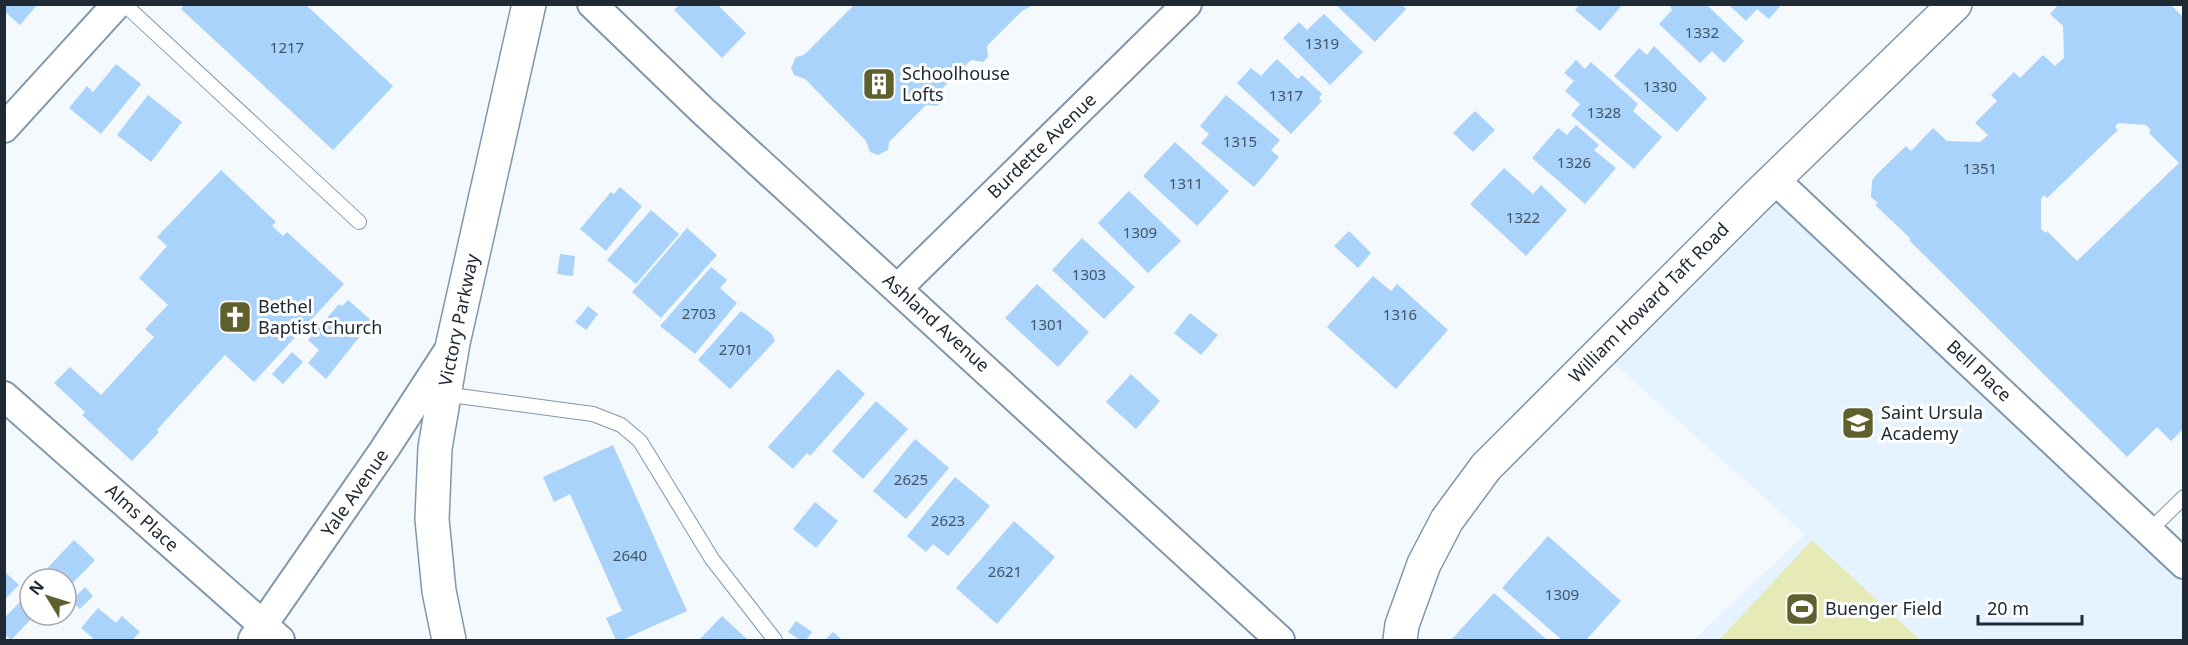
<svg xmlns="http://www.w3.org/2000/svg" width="2188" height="645" font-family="'Noto Sans',sans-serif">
  <rect width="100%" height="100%" fill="#f4f9fe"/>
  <path fill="#e5f2ff" d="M1774,179L2183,564V640H1694L1805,534L1600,351Z"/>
  <path fill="#e6eab6" d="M1812,540L1920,640H1719Z"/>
  <g fill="#a9d3fa" fill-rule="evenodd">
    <path d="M4,4H38L20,25L4,11Z"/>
    <path d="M185,4H305L393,86L333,150L181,9Z"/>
    <path d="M680,4H717L746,33L722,58L674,10Z"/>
    <path d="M855,4H1035L1022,11L987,46L988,57L983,62L971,60L941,90L942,101L937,106L926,105L889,142L888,150L878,155L870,152L866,141L805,79L794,75L791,68L796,57L804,55Z"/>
    <path d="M1335,4H1402L1406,9L1375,42Z"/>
    <path d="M1580,4H1623L1600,31L1575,10Z"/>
    <path d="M1669,4H1706L1744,41L1724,63L1712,51L1700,63L1659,24L1672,10Z"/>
    <path d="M1728,4H1782L1769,19L1757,9L1746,21Z"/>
    <path d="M2059,4H2170L2184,18V428L2171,441L2157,427L2127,457L1909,240L1911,239L1875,205L1878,203L1871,197L1872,181L1876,175L1906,146L1911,151L1933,128L1947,141L1980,142L1988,135L1975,123L1997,101L1991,95L2014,72L2020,78L2043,55L2055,66L2064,58L2063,26L2050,14ZM2118,123L2146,125L2151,130L2149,133L2179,163L2077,261L2047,231L2046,233L2041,229V199L2044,195L2047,198L2118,130L2115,127Z"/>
    <path d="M1324,14L1363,52L1330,85L1283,38L1299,22L1307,30Z"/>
    <path d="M1654,46L1707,98L1677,132L1614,76L1639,48L1647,55Z"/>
    <path d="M1277,59L1298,79L1302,75L1322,94L1319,98L1322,101L1291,134L1237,83L1251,68L1261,76Z"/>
    <path d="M1576,60L1585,69L1591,62L1638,104L1633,111L1662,137L1634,169L1571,115L1580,104L1565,91L1574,81L1564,73Z"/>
    <path d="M116,64L141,84L101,134L69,108L87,86L93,92Z"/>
    <path d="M148,95L182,122L151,162L117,135Z"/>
    <path d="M1226,95L1280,140L1271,150L1279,157L1254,187L1201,143L1209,134L1200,126Z"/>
    <path d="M1475,111L1495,130L1473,152L1453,133Z"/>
    <path d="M1576,125L1599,145L1594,150L1616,168L1585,204L1532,158L1558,128L1567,135Z"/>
    <path d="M1175,142L1229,191L1197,226L1143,176Z"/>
    <path d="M1504,168L1533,194L1541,185L1567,210L1526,256L1470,204Z"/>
    <path d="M221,170L276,222L272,226L283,236L287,232L344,284L254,382L225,355L157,430L159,432L132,461L82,415L85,412L54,383L70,367L101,395L154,337L145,329L168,305L139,278L167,246L157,237Z"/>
    <path d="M620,187L642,206L606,251L580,229L611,192L614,194Z"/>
    <path d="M1129,191L1181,241L1148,273L1098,223Z"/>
    <path d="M651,210L679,234L636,284L607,260Z"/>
    <path d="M687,228L717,255L661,318L632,292Z"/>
    <path d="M1349,231L1371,253L1358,268L1334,246Z"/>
    <path d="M1082,238L1135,287L1104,319L1052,270Z"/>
    <path d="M560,254L575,256L573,276L557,274Z"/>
    <path d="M711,267L727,280L720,288L737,303L695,354L660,326Z"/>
    <path d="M1373,276L1391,291L1397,284L1448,330L1396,389L1327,327Z"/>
    <path d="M1037,284L1089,332L1058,367L1005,318Z"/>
    <path d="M348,300L372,321L326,379L308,363L319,350L308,340L339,304L342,306Z"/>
    <path d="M588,306L598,314L586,330L575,322Z"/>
    <path d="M741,311L772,334L775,341L730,389L698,360Z"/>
    <path d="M1190,313L1218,335L1201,355L1174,333Z"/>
    <path d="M292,352L303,362L283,384L272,374Z"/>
    <path d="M838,369L865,394L810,456L807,453L793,469L768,447Z"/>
    <path d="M1131,374L1160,401L1136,429L1106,402Z"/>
    <path d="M876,401L908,429L863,479L832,451Z"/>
    <path d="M915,439L949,468L906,519L873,491Z"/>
    <path d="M613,445L687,611L622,640H616L606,618L622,611L570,494L554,502L543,477Z"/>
    <path d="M955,477L990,506L948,556L933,544L926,552L907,536Z"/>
    <path d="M815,502L838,521L816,548L793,529Z"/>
    <path d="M1014,521L1055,557L997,624L956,588Z"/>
    <path d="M1548,536L1621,601L1586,640H1562L1502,588Z"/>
    <path d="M74,540L95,560L66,590V579H37Z"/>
    <path d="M4,571L19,585L4,600Z"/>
    <path d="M30,586V598L24,593Z"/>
    <path d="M85,587L93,596L80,609L71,601Z"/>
    <path d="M1494,593L1547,640H1451Z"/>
    <path d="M20,602L30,611V615H35L11,640L4,634V618Z"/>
    <path d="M98,608L116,623L122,616L140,632L132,640H95L81,628Z"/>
    <path d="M722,616L748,640H699Z"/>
    <path d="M796,621L812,632L806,640H800L788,632Z"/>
    <path d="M833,632L842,640H825Z"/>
  </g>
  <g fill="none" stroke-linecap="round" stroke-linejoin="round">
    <defs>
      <g id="service">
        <path d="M124,4L359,222"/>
        <path d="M443,394L593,414L621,425L640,441L712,559L775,640"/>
        <path d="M2149,531L2184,497"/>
      </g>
      <g id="minor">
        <path d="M592,4L703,111L1280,640"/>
        <path d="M4,128L117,4"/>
        <path d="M1774,179L2184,564"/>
        <path d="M898,288L1187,4"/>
        <path d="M4,396L280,640"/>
        <path d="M253,639L384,450L451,347"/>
      </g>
      <g id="tertiary">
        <path d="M449,640L439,591L432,519L435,448L453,343L529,4"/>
        <path d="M1400,640L1402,625L1424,564L1447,520L1486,467L1752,201L1955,4"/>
      </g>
    </defs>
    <use href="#service" stroke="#7e97ae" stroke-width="16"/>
    <use href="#minor" stroke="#7e97ae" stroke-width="32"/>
    <use href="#tertiary" stroke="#7e97ae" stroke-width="36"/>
    <use href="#service" stroke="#fff" stroke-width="14"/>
    <use href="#minor" stroke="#fff" stroke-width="28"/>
    <use href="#tertiary" stroke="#fff" stroke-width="33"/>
  </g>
  <defs>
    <symbol id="building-square" viewBox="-11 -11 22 22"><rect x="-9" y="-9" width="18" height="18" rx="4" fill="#5e612e" stroke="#fff"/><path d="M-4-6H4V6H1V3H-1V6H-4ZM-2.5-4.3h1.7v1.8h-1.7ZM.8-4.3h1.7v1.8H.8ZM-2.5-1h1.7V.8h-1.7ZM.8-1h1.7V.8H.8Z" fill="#fff"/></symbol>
    <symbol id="church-square" viewBox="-11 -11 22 22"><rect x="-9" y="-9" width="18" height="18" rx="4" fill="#5e612e" stroke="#fff"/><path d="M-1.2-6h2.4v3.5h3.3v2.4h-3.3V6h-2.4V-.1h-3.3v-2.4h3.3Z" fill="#fff"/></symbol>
    <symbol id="school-square" viewBox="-11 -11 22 22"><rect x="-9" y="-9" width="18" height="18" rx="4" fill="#5e612e" stroke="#fff"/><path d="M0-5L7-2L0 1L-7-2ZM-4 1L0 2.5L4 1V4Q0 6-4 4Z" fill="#fff"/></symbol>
    <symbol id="stadium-square" viewBox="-11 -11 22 22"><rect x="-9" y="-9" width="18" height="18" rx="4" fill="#5e612e" stroke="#fff"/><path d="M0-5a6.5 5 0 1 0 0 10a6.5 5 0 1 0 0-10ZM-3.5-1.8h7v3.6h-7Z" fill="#fff"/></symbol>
  </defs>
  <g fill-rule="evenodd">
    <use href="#building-square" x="860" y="65" width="38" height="38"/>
    <use href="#church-square" x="216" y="298" width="38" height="38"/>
    <use href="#school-square" x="1839" y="404" width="38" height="38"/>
    <use href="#stadium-square" x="1783" y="590" width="38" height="38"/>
  </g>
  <g text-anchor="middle" stroke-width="6" stroke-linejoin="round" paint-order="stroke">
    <g font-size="15" fill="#425466">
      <text x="1702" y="38">1332</text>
      <text x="1322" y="49">1319</text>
      <text x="287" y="53">1217</text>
      <text x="1660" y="92">1330</text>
      <text x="1286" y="101">1317</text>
      <text x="1604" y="118">1328</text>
      <text x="1240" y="147">1315</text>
      <text x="1574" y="168">1326</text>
      <text x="1980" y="174">1351</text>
      <text x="1186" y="189">1311</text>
      <text x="1523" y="223">1322</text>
      <text x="1140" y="238">1309</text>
      <text x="1089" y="280">1303</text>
      <text x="699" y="319">2703</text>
      <text x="1400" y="320">1316</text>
      <text x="1047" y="330">1301</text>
      <text x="736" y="355">2701</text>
      <text x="911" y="485">2625</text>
      <text x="948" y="526">2623</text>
      <text x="630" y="561">2640</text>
      <text x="1005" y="577">2621</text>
      <text x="1562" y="600">1309</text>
    </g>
    <g font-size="18" fill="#202a34" stroke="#fff" text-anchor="start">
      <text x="902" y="80">Schoolhouse<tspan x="902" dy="21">Lofts</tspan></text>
      <text x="258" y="313">Bethel<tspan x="258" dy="21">Baptist Church</tspan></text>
      <text x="1881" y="419">Saint Ursula<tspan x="1881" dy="21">Academy</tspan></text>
      <text x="1825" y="615">Buenger Field</text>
    </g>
    <g font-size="18" fill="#202a34" stroke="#fff">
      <text transform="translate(1042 146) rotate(-44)" y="6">Burdette Avenue</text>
      <text transform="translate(1649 303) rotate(-45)" y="6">William Howard Taft Road</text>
      <text transform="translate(459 320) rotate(-78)" y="6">Victory Parkway</text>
      <text transform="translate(936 323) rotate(42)" y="6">Ashland Avenue</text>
      <text transform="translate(1979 371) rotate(43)" y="6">Bell Place</text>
      <text transform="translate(355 493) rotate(-55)" y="6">Yale Avenue</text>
      <text transform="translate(142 518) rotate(42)" y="6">Alms Place</text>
    </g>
  </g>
  <rect width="2188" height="645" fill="none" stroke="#202a34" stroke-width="12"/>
  <g transform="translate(48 597) rotate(308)"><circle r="28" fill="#ffffff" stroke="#a6aaae" stroke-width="1.5"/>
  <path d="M0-4.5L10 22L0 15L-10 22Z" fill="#5e612e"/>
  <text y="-9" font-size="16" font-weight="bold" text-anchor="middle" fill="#202a34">N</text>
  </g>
  <path d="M1978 615v9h104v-9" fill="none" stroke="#202a34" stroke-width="3"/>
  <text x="1987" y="615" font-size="18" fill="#202a34" stroke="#ffffff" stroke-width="4.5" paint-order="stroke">20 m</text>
</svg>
